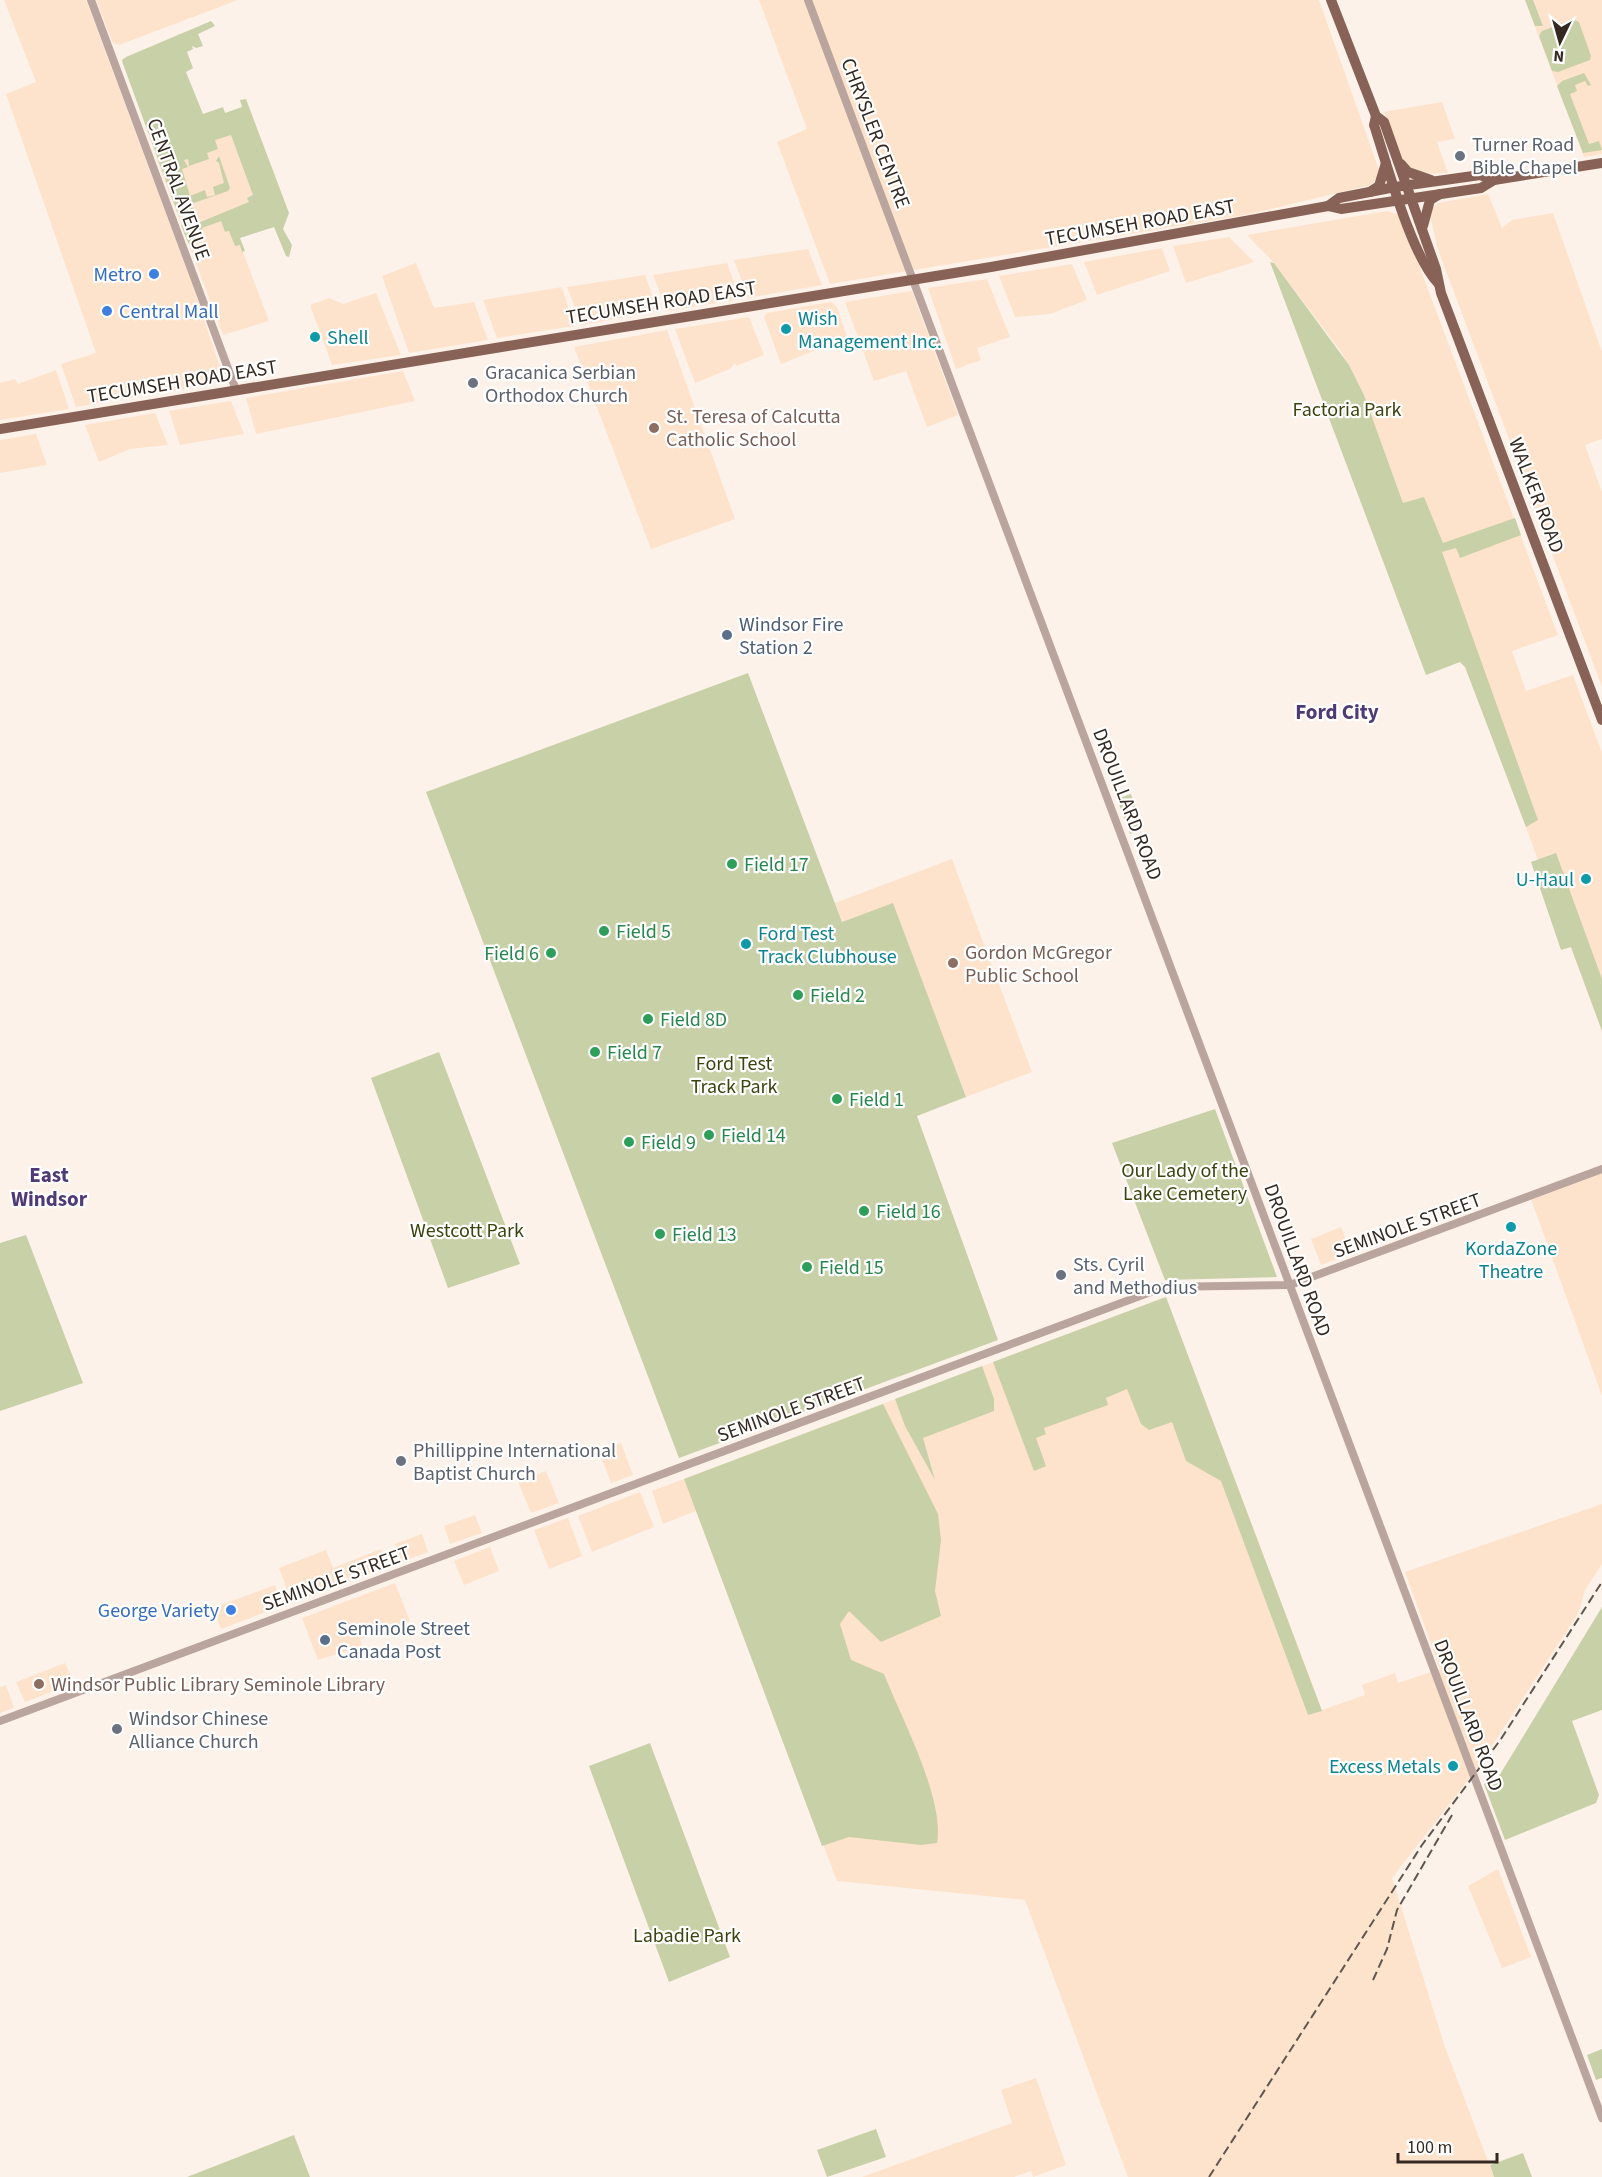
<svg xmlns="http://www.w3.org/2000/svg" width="1602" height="2177" font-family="'Source Sans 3',sans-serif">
  <rect width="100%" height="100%" fill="#fdf2e9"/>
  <g fill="#fde3cc">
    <path d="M4,0H86L190,278L221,370L219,378L210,385L76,407L61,364L96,353L6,94L36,82Z"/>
    <path d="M96,0H238L119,45L113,43Z"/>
    <path d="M759,0H1319L1379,170L1377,178L1371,185L1250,214L830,284L777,142L807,129Z"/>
    <path d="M1525,0H1602V154L1584,157Z"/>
    <path d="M1442,102L1455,139L1437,142L1448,173L1422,174L1404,164L1384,112Z"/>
    <path d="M234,132L259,198L228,212L269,321L223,335L157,160Z"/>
    <path d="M1488,194L1502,228L1512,220L1553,213L1602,352V439L1585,445L1602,492V687L1437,247L1429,210L1438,203Z"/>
    <path d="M1387,211L1400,215L1558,635L1512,651L1526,691L1573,675L1602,753V1031L1466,667L1460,661L1364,395L1342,353L1274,263L1247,235Z"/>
    <path d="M1229,237L1254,262L1186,283L1173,246Z"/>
    <path d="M1162,248L1170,271L1097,295L1084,262Z"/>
    <path d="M808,249L822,285L748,298L734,260Z"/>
    <path d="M416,263L434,308L474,302L488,340L409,353L382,276Z"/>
    <path d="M727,263L740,299L667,311L653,275Z"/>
    <path d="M1072,264L1087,300L1050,314L1015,317L999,276Z"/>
    <path d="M645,275L658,311L582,325L567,287Z"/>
    <path d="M987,279L1010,337L977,348L981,360L956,369L928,288Z"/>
    <path d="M562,287L574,326L497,338L483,300Z"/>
    <path d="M912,291L958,415L927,427L906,371L874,381L845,302Z"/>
    <path d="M376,293L401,355L332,365L310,305L329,298L343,304Z"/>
    <path d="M831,302L837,307L849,343L816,350L781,364L764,317L767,313Z"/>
    <path d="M749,317L764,355L736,366L735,363L730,369L695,383L675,329Z"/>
    <path d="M667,330L735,519L651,549L574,347Z"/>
    <path d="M56,370L69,409L0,420V383L15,379L18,384Z"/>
    <path d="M403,371L415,401L256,434L246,398Z"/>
    <path d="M231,401L244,434L180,445L169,411Z"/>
    <path d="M155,413L168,445L130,449L99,462L85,425Z"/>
    <path d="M36,434L47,465L0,473V440Z"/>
    <path d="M952,859L1032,1072L966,1097L893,904L842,922L835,903Z"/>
    <path d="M1602,1172V1396L1531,1199Z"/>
    <path d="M1341,1227L1351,1254L1321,1265L1311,1239Z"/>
    <path d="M1166,1297L1322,1710L1365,1695L1362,1685L1395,1673L1398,1683L1440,1669L1405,1572L1602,1504V1564L1585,1590L1579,1612L1479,1766L1392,1878L1445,2047L1494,2177H1128L1025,1900L837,1881L696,1511L663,1524L652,1491Z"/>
    <path d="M621,1443L633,1475L611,1483L599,1451Z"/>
    <path d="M546,1471L559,1503L531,1513L518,1482Z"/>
    <path d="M640,1492L654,1527L592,1552L578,1516Z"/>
    <path d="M475,1515L482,1533L450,1544L444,1526Z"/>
    <path d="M568,1518L582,1556L549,1569L534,1530Z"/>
    <path d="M422,1534L428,1552L402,1562L395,1544Z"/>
    <path d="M490,1547L499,1571L464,1585L454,1561Z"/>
    <path d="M381,1549L388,1566L292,1603L279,1568L326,1550L333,1568Z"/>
    <path d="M395,1583L410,1621L360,1639L362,1646L318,1660L302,1618Z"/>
    <path d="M275,1585L282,1606L221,1629L213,1608Z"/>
    <path d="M65,1663L74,1683L25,1702L16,1682Z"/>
    <path d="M6,1685L14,1708L0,1713V1687Z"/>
    <path d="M1498,1869L1531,1957L1502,1968L1468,1886Z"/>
    <path d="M1036,2078L1066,2165L1033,2177L1031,2171L1014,2177H862L1012,2123L1001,2090Z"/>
  </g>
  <g fill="#c8d0a7">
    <path d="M1525,0H1533L1543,26H1535Z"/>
    <path d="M1573,19L1579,22L1591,56L1590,60L1558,72L1552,71L1539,36L1542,31Z"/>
    <path d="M211,21L215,26L198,34L203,46L196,48L192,46L193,49L187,52L193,68L186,72L203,114L223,107L225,113L242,107L240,100L246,99L289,213L283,229L292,245L289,257L286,256L274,227L240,238L245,251L242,252L240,245L235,246L229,231L225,232L221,221L202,228L205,238L189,245L181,225L196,218L198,223L249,202L247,198L253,195L231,135L215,140L218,149L207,153L209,159L189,166L188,159L184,160L188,167L182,169L190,196L205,190L207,197L215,195L213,187L224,183L219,163L216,161L219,156L230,188L228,191L191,204L194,212L178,214L123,64L122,60L126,57Z"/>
    <path d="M1584,73L1591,85L1588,86L1585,81L1575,85L1577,91L1570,94L1589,144L1599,141L1602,150L1583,153L1557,86L1562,81Z"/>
    <path d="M1270,262L1274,263L1349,365L1364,395L1403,503L1424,497L1443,543L1515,518L1521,535L1460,558L1456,548L1442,552L1538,820L1526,827L1465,667L1460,662L1426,675Z"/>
    <path d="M748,673L842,922L893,903L966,1097L917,1116L998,1340L679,1458L426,792Z"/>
    <path d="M1131,794L1143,829L1130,834L1117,799Z"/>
    <path d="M1556,853L1602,979V1031L1571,947L1561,950L1531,862Z"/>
    <path d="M439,1052L520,1264L448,1288L371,1078Z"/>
    <path d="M1215,1109L1277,1277L1165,1280L1112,1143Z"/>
    <path d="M26,1235L83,1383L0,1411V1243Z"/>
    <path d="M1166,1297L1322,1711L1308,1715L1221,1481L1186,1461L1172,1422L1149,1430L1141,1424L1127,1389L1106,1398L1108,1405L1044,1428L1046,1434L1036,1438L1046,1466L1034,1471L993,1362Z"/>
    <path d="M982,1366L994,1399V1411L923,1438L935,1480L905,1426L895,1399Z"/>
    <path d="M883,1404L938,1514L941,1540L935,1591L941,1616L881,1642L849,1611L840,1624L851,1660L884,1674C901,1717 945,1799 937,1843L921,1845L849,1837L822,1846L684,1479Z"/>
    <path d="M1602,1607V1710L1572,1721L1599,1795L1596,1803L1505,1840L1484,1784L1499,1776Z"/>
    <path d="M650,1743L730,1957L669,1982L589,1766Z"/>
    <path d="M1602,2049V2078L1596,2080L1587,2055Z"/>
    <path d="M876,2129L886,2157L827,2177L817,2150Z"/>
    <path d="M294,2135L310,2177H187Z"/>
    <path d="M1523,2153L1532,2177H1494L1490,2165Z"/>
  </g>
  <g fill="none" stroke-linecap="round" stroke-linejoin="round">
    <g stroke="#baa49e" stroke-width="8">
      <path d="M91,0L236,390"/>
      <path d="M808,0L1602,2118"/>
      <path d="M0,1721L1164,1287L1290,1285L1602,1169"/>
    </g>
    <g stroke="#886257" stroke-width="10">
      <path d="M1331,0L1376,116L1384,122L1436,269L1441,293L1602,720"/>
      <path d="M1376,116L1374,125C1387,164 1411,255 1438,283"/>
      <path d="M1401,164L1408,172L1431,180"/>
      <path d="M1370,192L1379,186L1386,163"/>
      <path d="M1328,206L1339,198L1395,187L1480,175L1494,180"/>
      <path d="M1423,226L1430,200L1440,194"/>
      <path d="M0,429L991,267L1328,206L1341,209L1481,188L1494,180L1602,163"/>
    </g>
    <g stroke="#61564e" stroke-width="2" stroke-dasharray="9 4.5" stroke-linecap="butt">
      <path d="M1373,1980L1387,1949L1397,1910L1452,1815"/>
      <path d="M1209,2177L1422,1845L1501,1739L1602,1582"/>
    </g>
  </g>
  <g fill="#6b7280" stroke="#fff" stroke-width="2">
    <circle cx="1460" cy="156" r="6"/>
    <circle cx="473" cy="383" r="6"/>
    <circle cx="1061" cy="1275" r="6"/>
    <circle cx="401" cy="1461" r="6"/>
    <circle cx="117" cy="1729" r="6"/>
  </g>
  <g fill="#3f7fe0" stroke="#fff" stroke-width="2">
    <circle cx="154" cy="274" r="6"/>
    <circle cx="107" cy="311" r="6"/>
    <circle cx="231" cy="1610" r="6"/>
  </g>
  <g fill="#0f9aa8" stroke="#fff" stroke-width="2">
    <circle cx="786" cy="329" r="6"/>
    <circle cx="315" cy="337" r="6"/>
    <circle cx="1586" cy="879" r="6"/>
    <circle cx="746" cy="944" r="6"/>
    <circle cx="1511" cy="1227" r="6"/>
    <circle cx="1453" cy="1766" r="6"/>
  </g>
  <g fill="#8d6e63" stroke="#fff" stroke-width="2">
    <circle cx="654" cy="428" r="6"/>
    <circle cx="953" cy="963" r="6"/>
    <circle cx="39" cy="1684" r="6"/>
  </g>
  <g fill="#5c6f8a" stroke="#fff" stroke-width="2">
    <circle cx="727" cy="635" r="6"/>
    <circle cx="325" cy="1640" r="6"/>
  </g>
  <g fill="#2e9e5b" stroke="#fff" stroke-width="2">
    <circle cx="732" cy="864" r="6"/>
    <circle cx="604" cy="931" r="6"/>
    <circle cx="551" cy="953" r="6"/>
    <circle cx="798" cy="995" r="6"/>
    <circle cx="648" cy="1019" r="6"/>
    <circle cx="595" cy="1052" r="6"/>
    <circle cx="837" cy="1099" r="6"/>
    <circle cx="709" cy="1135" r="6"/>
    <circle cx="629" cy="1142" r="6"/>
    <circle cx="864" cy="1211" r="6"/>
    <circle cx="660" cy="1234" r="6"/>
    <circle cx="807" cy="1267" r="6"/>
  </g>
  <g text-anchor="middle" stroke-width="4.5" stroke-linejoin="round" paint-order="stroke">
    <g font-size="20" fill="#332921" stroke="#fff">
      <text transform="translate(876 133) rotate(69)" y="7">CHRYSLER CENTRE</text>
      <text transform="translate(179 189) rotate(70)" y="7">CENTRAL AVENUE</text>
      <text transform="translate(1140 222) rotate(-10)" y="7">TECUMSEH ROAD EAST</text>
      <text transform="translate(661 302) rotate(-9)" y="7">TECUMSEH ROAD EAST</text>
      <text transform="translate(182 381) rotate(-9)" y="7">TECUMSEH ROAD EAST</text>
      <text transform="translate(1537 495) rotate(69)" y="7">WALKER ROAD</text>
      <text transform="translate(1128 804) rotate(69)" y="7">DROUILLARD ROAD</text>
      <text transform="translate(1407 1225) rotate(-20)" y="7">SEMINOLE STREET</text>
      <text transform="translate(1298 1260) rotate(70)" y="7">DROUILLARD ROAD</text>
      <text transform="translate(791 1409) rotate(-20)" y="7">SEMINOLE STREET</text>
      <text transform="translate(336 1578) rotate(-20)" y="7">SEMINOLE STREET</text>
      <text transform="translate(1469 1715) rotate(69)" y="7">DROUILLARD ROAD</text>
    </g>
    <g font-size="20" fill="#5b616d" stroke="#fff" text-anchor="start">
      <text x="1472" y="151">Turner Road<tspan x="1472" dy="23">Bible Chapel</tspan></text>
      <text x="485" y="379">Gracanica Serbian<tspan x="485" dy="23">Orthodox Church</tspan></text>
      <text x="1073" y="1271">Sts. Cyril<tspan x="1073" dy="23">and Methodius</tspan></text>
      <text x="413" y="1457">Phillippine International<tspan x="413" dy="23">Baptist Church</tspan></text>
      <text x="129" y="1725">Windsor Chinese<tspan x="129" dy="23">Alliance Church</tspan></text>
    </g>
    <g font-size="20" fill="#366cbe" stroke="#fff" text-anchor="end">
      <text x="142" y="281">Metro</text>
      <text x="119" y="318" text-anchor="start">Central Mall</text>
      <text x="219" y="1617">George Variety</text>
    </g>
    <g font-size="20" fill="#0d838f" stroke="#fff" text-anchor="start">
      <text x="798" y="325">Wish<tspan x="798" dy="23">Management Inc.</tspan></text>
      <text x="327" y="344">Shell</text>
      <text x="1574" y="886" text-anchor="end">U-Haul</text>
      <text x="758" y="940">Ford Test<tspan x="758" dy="23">Track Clubhouse</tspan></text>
      <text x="1511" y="1255" text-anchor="middle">KordaZone<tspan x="1511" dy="23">Theatre</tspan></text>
      <text x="1441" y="1773" text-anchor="end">Excess Metals</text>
    </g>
    <g font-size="20" fill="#3c430e" stroke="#fff">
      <text x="1347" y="416">Factoria Park</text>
      <text x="734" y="1070">Ford Test<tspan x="734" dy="23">Track Park</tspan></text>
      <text x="1185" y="1177">Our Lady of the<tspan x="1185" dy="23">Lake Cemetery</tspan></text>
      <text x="467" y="1237">Westcott Park</text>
      <text x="687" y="1942">Labadie Park</text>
    </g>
    <g font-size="20" fill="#785e54" stroke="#fff" text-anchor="start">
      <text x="666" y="423">St. Teresa of Calcutta<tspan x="666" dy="23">Catholic School</tspan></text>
      <text x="965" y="959">Gordon McGregor<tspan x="965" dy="23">Public School</tspan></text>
      <text x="51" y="1691">Windsor Public Library Seminole Library</text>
    </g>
    <g font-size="20" fill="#4e5e75" stroke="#fff" text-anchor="start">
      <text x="739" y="631">Windsor Fire<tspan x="739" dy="23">Station 2</tspan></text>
      <text x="337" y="1635">Seminole Street<tspan x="337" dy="23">Canada Post</tspan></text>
    </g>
    <g font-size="20" fill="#27864d" stroke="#fff" text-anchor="start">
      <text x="744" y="871">Field 17</text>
      <text x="616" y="938">Field 5</text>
      <text x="539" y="960" text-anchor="end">Field 6</text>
      <text x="810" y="1002">Field 2</text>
      <text x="660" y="1026">Field 8D</text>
      <text x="607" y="1059">Field 7</text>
      <text x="849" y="1106">Field 1</text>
      <text x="721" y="1142">Field 14</text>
      <text x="641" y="1149">Field 9</text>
      <text x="876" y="1218">Field 16</text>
      <text x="672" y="1241">Field 13</text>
      <text x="819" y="1274">Field 15</text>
    </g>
    <g font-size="21" font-weight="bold" fill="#4f3976" stroke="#fff">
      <text x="1337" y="719">Ford City</text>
      <text x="49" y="1182">East<tspan x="49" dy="24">Windsor</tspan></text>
    </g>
  </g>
  <g transform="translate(1560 42) rotate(185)" stroke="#ffffff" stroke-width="4.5" paint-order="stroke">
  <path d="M0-4.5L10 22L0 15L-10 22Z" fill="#332921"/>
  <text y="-9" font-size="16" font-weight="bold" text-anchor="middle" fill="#332921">N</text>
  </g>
  <path d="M1398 2153v9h99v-9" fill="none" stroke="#332921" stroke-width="3"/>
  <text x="1407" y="2153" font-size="18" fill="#332921" stroke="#ffffff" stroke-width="4.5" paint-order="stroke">100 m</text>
</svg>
